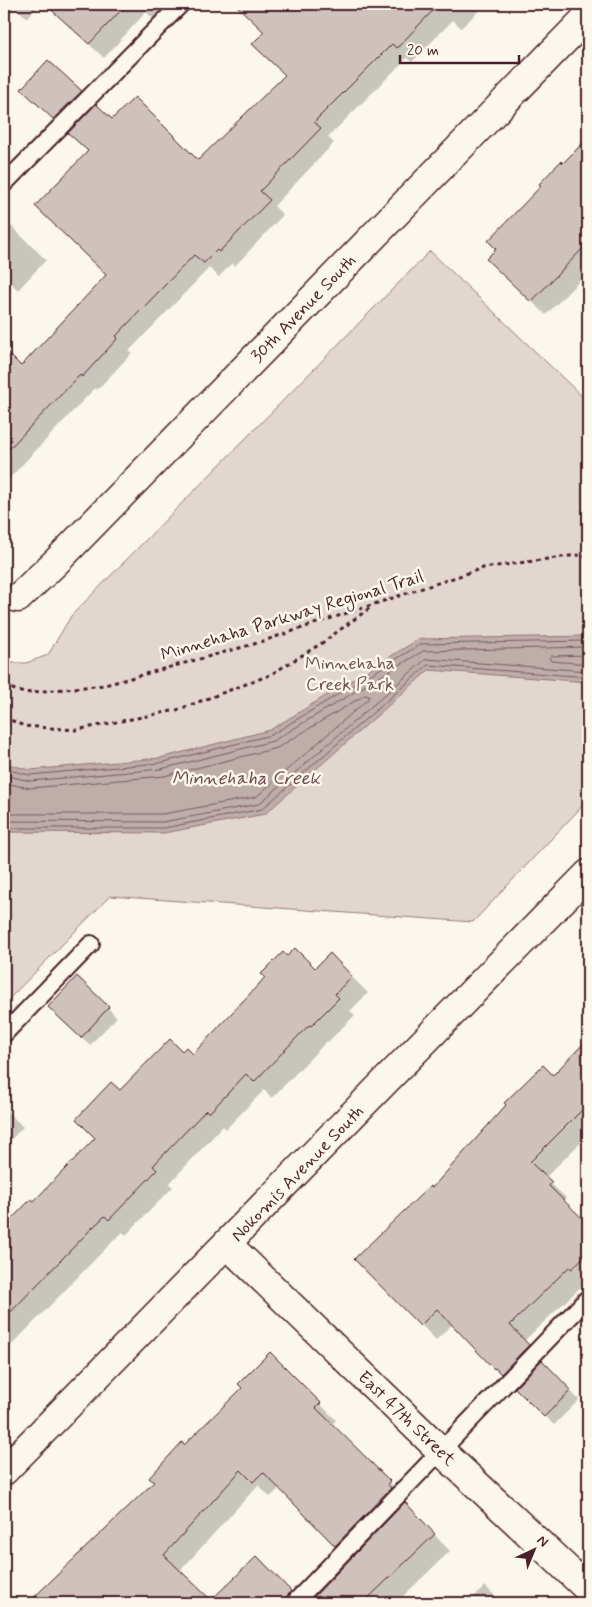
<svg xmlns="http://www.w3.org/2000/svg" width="592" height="1607" font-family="Mynerve,sans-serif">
  <rect width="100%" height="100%" fill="#fbf7ec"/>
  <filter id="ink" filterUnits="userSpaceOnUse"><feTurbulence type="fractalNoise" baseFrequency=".02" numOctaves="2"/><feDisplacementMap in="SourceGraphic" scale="10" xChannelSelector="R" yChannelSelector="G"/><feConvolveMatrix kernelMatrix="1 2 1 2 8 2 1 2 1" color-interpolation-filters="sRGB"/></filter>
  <g filter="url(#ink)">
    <path fill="#e2d7d0" stroke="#967b7e" d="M430,251L588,402V800L473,922L110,896L4,1004V663H26L48,655L71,616Z"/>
    <path fill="#bfadaa" stroke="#907477" d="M588,636V682L429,670L265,814L164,833L4,832V763L30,770L160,758L270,730L419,639Z"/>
    <g fill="#0003">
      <path d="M4,4H40L27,18L15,7L4,19Z"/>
      <path d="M46,4H178L159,24L146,12L104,58Z"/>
      <path d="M236,4H486L461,28L453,20L412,62L407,58L328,137L334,143L274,206L283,215L235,266L232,263L219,277L209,268L129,351L132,353L97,390L95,388L4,484V380L18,365L21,368L107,275L89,152L112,121L198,161L286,75L265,32Z"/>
      <path d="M81,92L89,100L63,127L32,98Z"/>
      <path d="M588,139V272L546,315L502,273L498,249L563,165Z"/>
      <path d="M4,156L10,162L4,169Z"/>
      <path d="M4,219L46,260L18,290L10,282L4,289Z"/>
      <path d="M330,955L368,993L350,1011L355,1015L328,1042L327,1041L272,1098L264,1090L226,1129L223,1126L169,1184L173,1187L126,1235L123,1232L108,1246L4,1353V1229L31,1200L34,1203L96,1138L121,1092L182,1053L193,1055L287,958L315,970Z"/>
      <path d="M77,978L117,1017L90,1045L59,1016Z"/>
      <path d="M588,1041V1135L545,1178L566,1198L563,1202L588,1226V1284L586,1282L524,1341L579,1400L554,1425L453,1324L436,1340L356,1259L432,1190Z"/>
      <path d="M4,1108L23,1127L4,1147Z"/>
      <path d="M270,1354L336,1420L331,1425L405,1498L402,1501L450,1551L396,1603H309L351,1560L280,1488L270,1497L258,1485L180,1571L213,1603H163L149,1590L136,1603H21L28,1596L33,1600L156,1482L184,1446L244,1388Z"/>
      <path d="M588,1462V1478L580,1470Z"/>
      <path d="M257,1558L297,1599L292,1603H260L235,1579Z"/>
      <path d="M485,1586L502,1603H468Z"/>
    </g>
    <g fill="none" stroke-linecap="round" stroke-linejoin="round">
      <g stroke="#79585e" stroke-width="1">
        <path d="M588,655L551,656L549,658L551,661L588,664"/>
        <path d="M4,769L30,775L160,763L271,735L421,644L588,641"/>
        <path d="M4,775L30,781L161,769L273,741L423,651L588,647"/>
        <path d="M4,783L30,788L164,776L277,748L365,695L369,696L368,699L256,797L163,814H4"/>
        <path d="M4,821L163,822L259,804L426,659L588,671"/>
        <path d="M4,828H164L262,809L428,665L588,677"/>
      </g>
    </g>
    <g fill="#cfc2bc" stroke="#4a1f2b">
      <path d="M45,4H127L89,44Z"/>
      <path d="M235,4H439L397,48L392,44L314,122L321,128L260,191L270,200L219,252L217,250L204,263L194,255L116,336L118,338L82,377L80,375L4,454V349L21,366L106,275L35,206L88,151L68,133L96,104L112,119L135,97L198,160L285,75L252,44L264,32Z"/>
      <path d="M48,60L82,91L53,119L21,89Z"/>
      <path d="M588,138V243L531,302L486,259L496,249L488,241L541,186L539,184L561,161L563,163Z"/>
      <path d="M295,948L315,968L330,953L352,976L335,994L339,998L311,1026L309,1025L254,1082L246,1074L209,1113L206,1110L153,1166L157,1170L109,1220L105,1216L91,1229L4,1319V1227L31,1199L34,1201L95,1138L76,1119L111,1082L120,1090L170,1039L182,1051L186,1047L193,1054L259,984L265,977L261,974L283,952L287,956Z"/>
      <path d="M77,976L109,1007L81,1038L48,1007Z"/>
      <path d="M588,1039V1104L530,1162L552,1182L549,1186L588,1224V1252L572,1269L569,1267L510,1325L529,1345L501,1374L495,1368L494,1369L437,1309L420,1326L354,1259L430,1186L432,1188L506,1105L504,1103L543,1065L553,1075Z"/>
      <path d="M270,1352L321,1403L316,1408L390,1481L387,1484L391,1488L335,1546L263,1472L253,1482L241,1470L164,1555L211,1600L257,1556L291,1591L287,1596L284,1603H28L154,1482L149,1478L182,1442L184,1445L242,1388L238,1384Z"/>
      <path d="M542,1360L571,1390L544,1417L515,1388Z"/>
      <path d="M405,1502L435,1534L363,1603H308Z"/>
    </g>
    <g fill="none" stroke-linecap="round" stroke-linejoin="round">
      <defs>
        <g id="lane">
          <path d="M4,184L181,4"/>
          <path d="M4,1034L91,944"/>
          <path d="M294,1603L588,1298"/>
        </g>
        <g id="street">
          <path d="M18,598L56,562L588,16"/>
          <path d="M227,1244L440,1450L588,1589"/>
          <path d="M4,1471L588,874"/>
        </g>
      </defs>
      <use href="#lane" stroke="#4a1f2b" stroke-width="20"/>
      <use href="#street" stroke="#4a1f2b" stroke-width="31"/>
      <g stroke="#4a1f2b" stroke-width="3" stroke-dasharray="4 4" stroke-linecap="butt">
        <path d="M4,686L24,693L105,685L254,644L483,568L577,555L588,557"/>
        <path d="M4,717L24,726L76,730L177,710L270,675L322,643L371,607"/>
      </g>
      <use href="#lane" stroke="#fbf7ec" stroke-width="16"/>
      <use href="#street" stroke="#fbf7ec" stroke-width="28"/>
    </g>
  </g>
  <g text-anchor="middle" stroke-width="5" stroke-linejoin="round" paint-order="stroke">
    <g font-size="18" fill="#4a1f2b" stroke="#fbf7ec">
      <text transform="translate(303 308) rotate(-46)" y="6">30th Avenue South</text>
      <text transform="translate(292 615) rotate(-17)" y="6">Minnehaha Parkway Regional Trail</text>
      <text transform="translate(297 1173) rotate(-46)" y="6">Nokomis Avenue South</text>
      <text transform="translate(407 1418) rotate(44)" y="6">East 47th Street</text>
    </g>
    <g font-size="18" fill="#704d54" stroke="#fbf7ec">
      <text x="350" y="669">Minnehaha<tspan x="350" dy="21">Creek Park</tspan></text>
    </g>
    <g font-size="19" font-style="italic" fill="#6d4a51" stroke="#fbf7ec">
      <text x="246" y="784">Minnehaha Creek</text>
    </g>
  </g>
  <rect width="592" height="1607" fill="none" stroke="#fbf7ec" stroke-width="20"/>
  <rect x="10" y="10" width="572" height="1587" fill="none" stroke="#4a1f2b" stroke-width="2" filter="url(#ink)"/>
  <g transform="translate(534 1550) rotate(44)" stroke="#fbf7ec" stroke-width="4" paint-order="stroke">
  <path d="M0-4L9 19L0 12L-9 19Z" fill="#4a1f2b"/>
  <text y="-8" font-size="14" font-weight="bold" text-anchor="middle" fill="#4a1f2b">N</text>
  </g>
  <path d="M400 55v8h119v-8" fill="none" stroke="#4a1f2b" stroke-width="2.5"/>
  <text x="407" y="55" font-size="15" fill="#4a1f2b" stroke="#fbf7ec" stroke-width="4" paint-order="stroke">20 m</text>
</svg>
